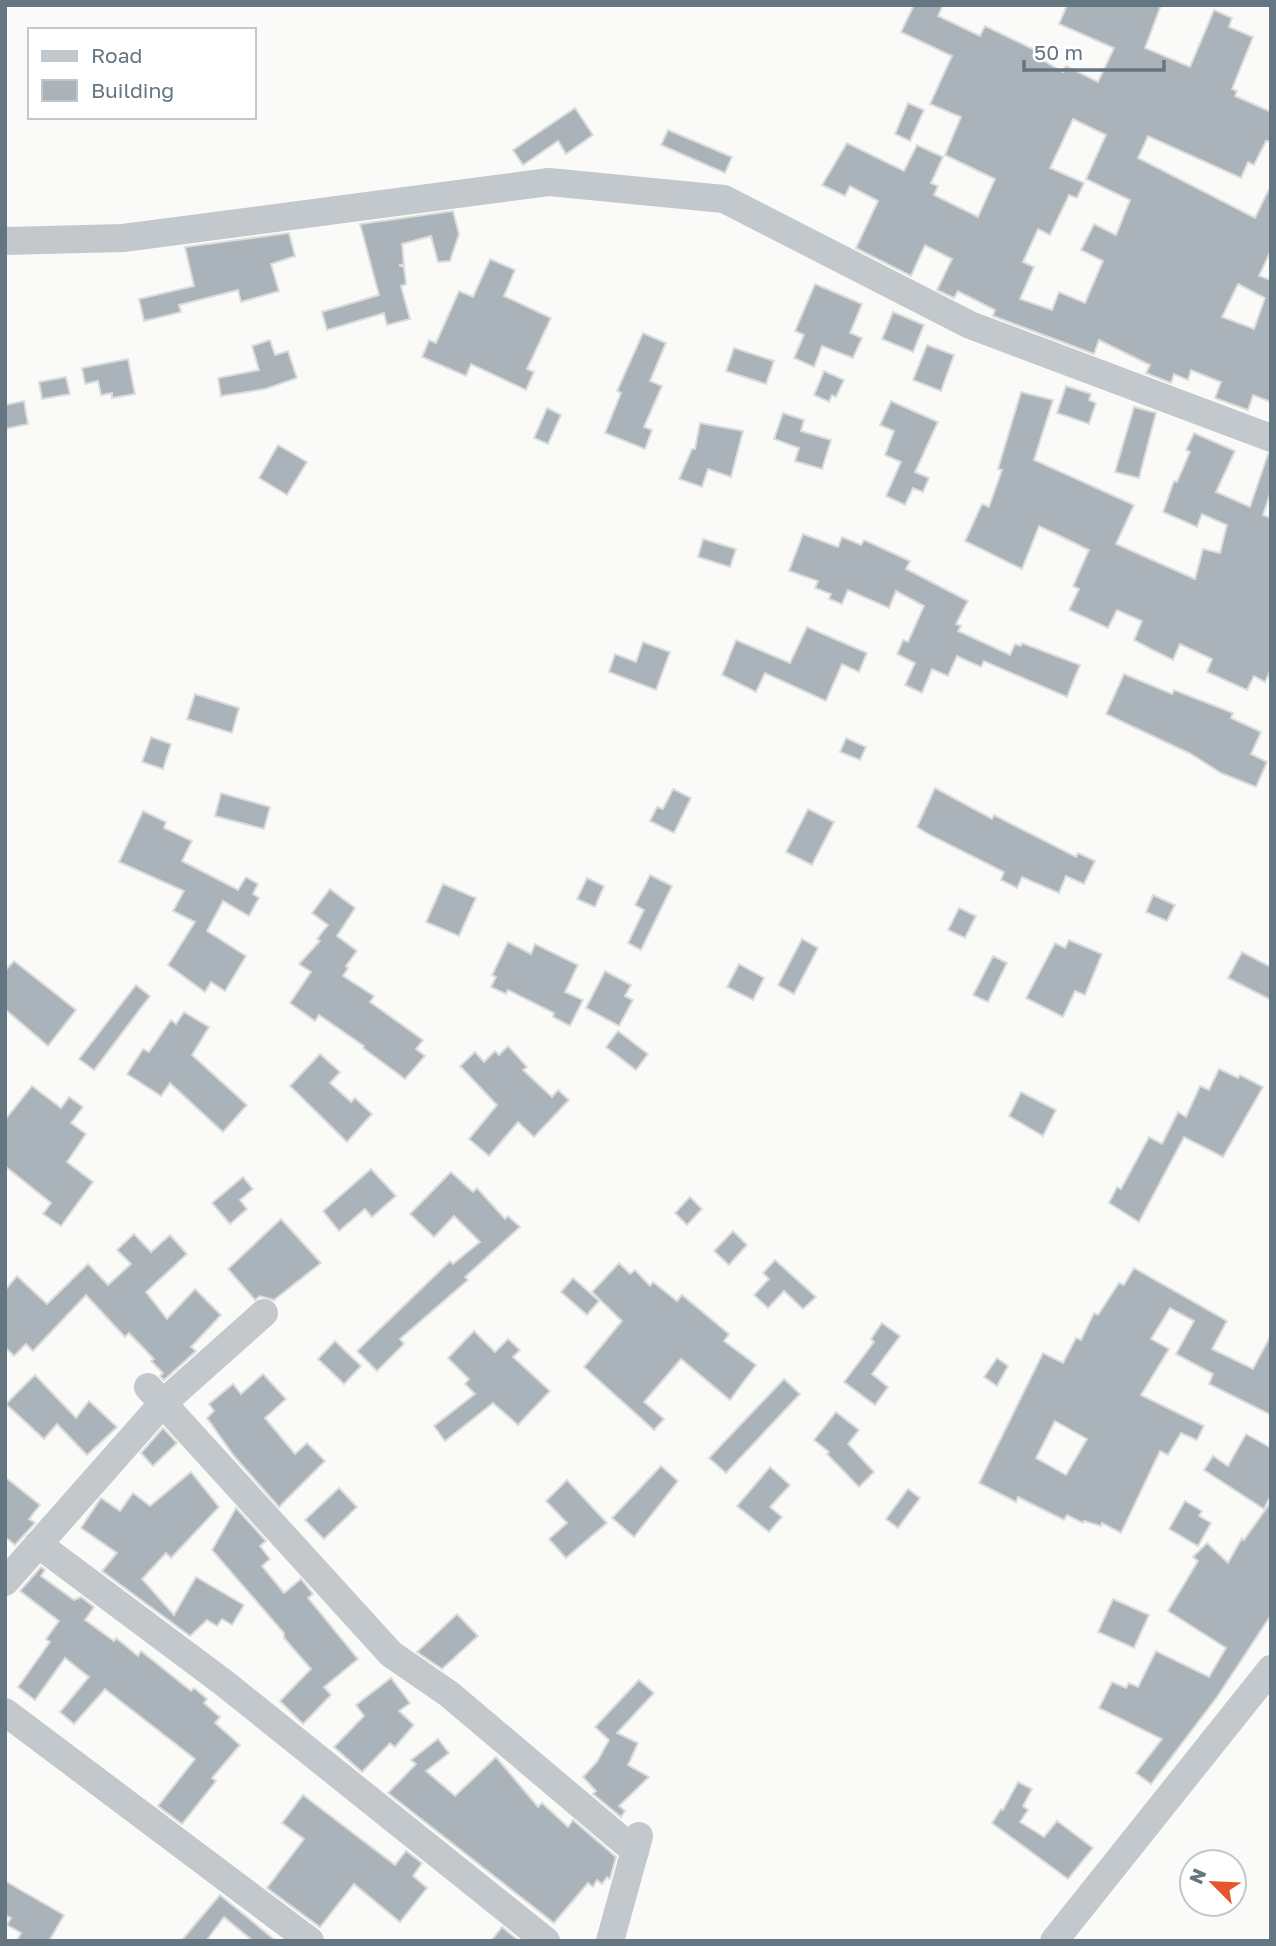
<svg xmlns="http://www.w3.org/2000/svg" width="1276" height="1946" font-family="'Golos Text',sans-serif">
  <rect width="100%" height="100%" fill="#fafaf8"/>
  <g fill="#aab3b9" stroke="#dcdcda" stroke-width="2" fill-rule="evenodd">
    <path d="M914,5H943L938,16L980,36L985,26L1037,51L1034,55L1063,72L1066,66L1098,82L1114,48L1059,24L1067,5H1161L1145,48L1190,67L1214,10L1232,18L1229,27L1253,37L1232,89L1237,91L1235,96L1271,112V142L1266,141L1254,165L1248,162L1241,178L1148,136L1138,158L1255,218L1271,185V250L1259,276L1271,280V402L1253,395L1248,410L1215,398L1221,382L1191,370L1188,380L1174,374L1171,383L1146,373L1150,365L1099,340L1094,354L993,316L995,310L958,291L954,298L937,290L952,259L925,245L911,276L856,248L878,201L850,186L845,196L822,185L847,143L904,171L917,145L943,157L931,183L938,186L934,195L978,217L995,179L945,155L961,117L930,104L952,56L901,32ZM1073,119L1106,135L1086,179L1130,200L1116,235L1094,224L1081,250L1103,261L1085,303L1059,292L1052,310L1020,299L1034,267L1023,262L1038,229L1050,235L1069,195L1077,198L1084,183L1050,168ZM1238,284L1265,298L1254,329L1222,317Z"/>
    <path d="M908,103L924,110L910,141L895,134Z"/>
    <path d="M575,108L593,135L566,154L558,141L523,165L513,150Z"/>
    <path d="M668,130L732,157L725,173L661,145Z"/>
    <path d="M453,211L459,234L450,261L438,262L431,236L402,244L404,265H399L404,267L406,284L401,286L410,319L387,325L384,313L327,330L322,312L379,295L360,224Z"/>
    <path d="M289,233L295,256L271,264L279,291L241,302L238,290L179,305L181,312L144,321L139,299L194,286L185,247Z"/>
    <path d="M490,259L515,270L504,296L551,318L527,369L534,372L526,390L471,364L466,376L422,357L429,340L436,343L459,291L473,297Z"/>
    <path d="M815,284L862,304L850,333L862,338L853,358L822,346L814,367L794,358L804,335L795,331Z"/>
    <path d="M893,312L924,325L913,352L882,339Z"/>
    <path d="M643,333L666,343L650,381L662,386L644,427L652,430L645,449L605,433L621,393L617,391Z"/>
    <path d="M270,340L275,355L288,351L297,378L265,389L221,396L218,378L259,370L252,346Z"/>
    <path d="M927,345L954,355L941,391L913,380Z"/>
    <path d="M734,348L774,361L766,384L726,371Z"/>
    <path d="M128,359L135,394L112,398V393L101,395L98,381L85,384L82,368Z"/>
    <path d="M824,371L844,380L836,397L832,395L829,402L814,395Z"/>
    <path d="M66,377L70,394L42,399L39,382Z"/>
    <path d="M1066,386L1091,394L1089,400L1096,403L1089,424L1057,413Z"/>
    <path d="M1021,392L1053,400L1034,460L1134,505L1116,544L1195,579L1203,549L1220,553L1227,525L1202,514L1197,527L1163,512L1174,481L1177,482L1190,452L1186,450L1194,433L1235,451L1216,492L1250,507L1268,454H1271V491L1263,515L1271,518V669L1265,682L1254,676L1247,690L1207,672L1212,659L1180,644L1173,660L1151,649L1134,640L1142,621L1117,610L1108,628L1069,610L1079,589L1073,586L1089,550L1056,534L1039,526L1022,569L965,541L982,504L989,507L1002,470L998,469Z"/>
    <path d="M24,401L28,424L5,429V405Z"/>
    <path d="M891,401L938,422L915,472L929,478L923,492L913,488L905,505L886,496L901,462L885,455L894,431L880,425Z"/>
    <path d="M1134,407L1156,413L1139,478L1115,472Z"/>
    <path d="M547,408L561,415L548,444L534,438Z"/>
    <path d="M783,413L804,420L801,431L831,440L822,469L795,461L799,448L774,439Z"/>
    <path d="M700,423L743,431L731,477L708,469L702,487L679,479L692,449H695Z"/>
    <path d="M278,445L307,462L287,495L259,478Z"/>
    <path d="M803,534L838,547L842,537L861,545L864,540L910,561L906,569L968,601L956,624L961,626L958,631L1010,655L1015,644L1021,646L1022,643L1080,665L1067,697L984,661L981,667L957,656L948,676L932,669L922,693L905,685L915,663L897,654L903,640L908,642L924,606L896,591L889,608L848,590L842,604L829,599L831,594L815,588L818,581L789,571Z"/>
    <path d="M703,539L736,549L730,567L698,557Z"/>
    <path d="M807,627L867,653L859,672L842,664L826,701L765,673L756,692L722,675L736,640L790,663Z"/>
    <path d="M643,642L670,652L656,690L609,672L615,654L636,662Z"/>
    <path d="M1124,674L1172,694L1174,690L1233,713L1231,718L1261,732L1251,754L1267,762L1256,787L1221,773L1191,754L1106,714Z"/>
    <path d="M195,694L239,708L232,733L187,719Z"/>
    <path d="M151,737L171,744L163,769L142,762Z"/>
    <path d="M846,738L866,747L860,760L840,752Z"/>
    <path d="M935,788L992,819L994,815L1076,857L1078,853L1095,861L1084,884L1066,876L1059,893L1022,877L1017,888L1001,880L1004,872L928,834L917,827Z"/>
    <path d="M673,789L691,798L674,833L650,821L657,807L663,809Z"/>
    <path d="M221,793L270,807L264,829L215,816Z"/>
    <path d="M808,809L834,822L812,865L786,852Z"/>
    <path d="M143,811L166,822L164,828L192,841L182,861L238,890L246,877L258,884L253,894L259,898L249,916L223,901L207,931L246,956L225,991L211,982L205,992L168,965L195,922L173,911L184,891L119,862Z"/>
    <path d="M650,875L672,886L641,950L628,943L644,910L635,905Z"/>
    <path d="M587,878L604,886L595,907L577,899Z"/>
    <path d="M443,884L476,898L459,936L426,922Z"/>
    <path d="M330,889L355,908L337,936L357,951L346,966L348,968L343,976L374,996L370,1002L423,1040L416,1049L425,1056L405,1079L363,1048L364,1046L319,1015L315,1021L290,1003L311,972L299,964L320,941L317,939L328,925L312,913Z"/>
    <path d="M1153,895L1175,905L1167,921L1146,912Z"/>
    <path d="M959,908L976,916L965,938L948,930Z"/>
    <path d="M802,939L818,948L794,994L778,985Z"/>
    <path d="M1069,940L1102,954L1085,995L1075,991L1063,1017L1026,998L1055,943L1065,948Z"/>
    <path d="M508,942L531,954L535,944L578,965L565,992L583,1000L570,1026L553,1017L554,1013L508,990L506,994L491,987L496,977L492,975Z"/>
    <path d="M1242,952L1271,967V1000L1228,978Z"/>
    <path d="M993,956L1007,963L988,1002L973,995Z"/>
    <path d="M14,961L76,1010L48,1046L5,1009V971Z"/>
    <path d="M739,964L764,978L753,1000L727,987Z"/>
    <path d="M605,971L631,985L625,996L633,1000L619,1026L586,1008Z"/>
    <path d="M136,985L150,996L94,1070L79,1059Z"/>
    <path d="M184,1012L209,1027L192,1055L247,1105L223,1132L170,1083L161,1096L127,1074L143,1049L149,1052L171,1020L176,1024Z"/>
    <path d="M618,1031L648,1054L636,1070L606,1047Z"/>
    <path d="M508,1046L527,1067L523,1070L552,1097L558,1090L569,1100L534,1137L518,1122L489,1156L469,1139L497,1105L460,1066L475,1052L484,1062L495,1051L499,1055Z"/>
    <path d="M320,1054L340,1072L330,1083L351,1102L355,1098L372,1114L347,1142L290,1086Z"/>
    <path d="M1219,1069L1238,1078L1240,1075L1263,1087L1223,1157L1184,1137L1139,1222L1109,1203L1117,1187L1121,1189L1149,1137L1162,1144L1178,1112L1186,1117L1200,1086L1209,1090Z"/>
    <path d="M32,1086L61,1108L69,1097L83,1107L71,1123L86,1134L67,1162L93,1182L61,1226L43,1214L51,1203L5,1166V1120Z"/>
    <path d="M1021,1092L1056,1110L1043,1136L1009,1116Z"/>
    <path d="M371,1169L396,1196L372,1217L365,1209L339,1231L323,1211Z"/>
    <path d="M451,1172L473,1192L477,1188L505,1219L508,1216L520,1227L465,1277L468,1280L400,1339L404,1344L377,1371L357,1351L450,1261L453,1264L480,1242L454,1216L434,1237L410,1214Z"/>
    <path d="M243,1177L253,1189L240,1200L247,1209L230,1224L212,1203Z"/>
    <path d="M690,1197L702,1209L687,1225L675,1213Z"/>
    <path d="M281,1219L321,1263L274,1300L260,1296L255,1300L228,1269Z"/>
    <path d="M733,1231L747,1245L729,1265L714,1251Z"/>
    <path d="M134,1234L151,1252L170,1235L187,1254L146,1292L167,1319L195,1289L221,1315L191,1347L196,1351L164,1380L160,1376L163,1373L151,1361L154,1359L129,1333L125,1337L86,1295L33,1351L26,1344L14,1356L5,1347V1290L17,1276L47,1304L88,1264L108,1285L131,1264L117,1250Z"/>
    <path d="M775,1260L816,1297L803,1309L784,1291L768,1308L754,1295L769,1279L763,1273Z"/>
    <path d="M619,1263L630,1274L635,1270L650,1286L653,1282L677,1301L682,1295L729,1334L724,1341L756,1365L730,1400L681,1359L644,1402L664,1419L654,1430L584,1367L622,1321L592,1292Z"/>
    <path d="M1134,1268L1227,1321L1212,1349L1253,1369L1271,1335V1415L1209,1384L1213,1374L1176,1354L1194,1321L1170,1308L1151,1339L1169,1349L1141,1395L1204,1426L1197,1440L1181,1433L1168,1455L1160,1451L1121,1533L1102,1523L1101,1526L1084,1521L1083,1523L1067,1515L1064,1520L1018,1497L1016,1502L979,1483L1043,1353L1063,1363L1076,1338L1081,1340L1094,1313L1098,1315L1119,1283L1124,1285ZM1055,1421L1087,1439L1066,1475L1036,1458Z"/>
    <path d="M573,1278L599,1301L587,1315L561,1292Z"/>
    <path d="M882,1323L900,1336L872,1374L888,1387L875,1405L844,1382L874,1342L871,1339Z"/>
    <path d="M474,1331L495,1352L508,1339L520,1350L513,1357L550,1391L518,1425L493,1403L445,1441L434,1426L475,1394L465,1384L469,1379L448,1358Z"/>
    <path d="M335,1341L361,1366L344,1384L318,1359Z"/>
    <path d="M997,1358L1008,1366L997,1386L984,1377Z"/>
    <path d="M263,1374L286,1399L265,1418L295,1454L307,1443L325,1461L279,1507L234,1456L207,1418L214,1411L209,1404L233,1384L241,1394Z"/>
    <path d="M35,1375L76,1418L89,1401L117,1427L87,1455L57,1424L44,1439L6,1404Z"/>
    <path d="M784,1379L800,1394L726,1473L709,1458Z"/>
    <path d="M836,1412L859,1430L848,1444L874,1472L859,1487L827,1454L829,1452L814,1440Z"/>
    <path d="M163,1428L177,1443L153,1466L141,1453Z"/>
    <path d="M1246,1434L1271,1448V1495L1264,1509L1204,1470L1213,1456L1228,1466Z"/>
    <path d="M661,1466L678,1481L634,1537L612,1518Z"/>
    <path d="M770,1467L790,1485L770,1507L782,1517L769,1532L737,1506Z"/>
    <path d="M191,1472L219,1507L171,1558L166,1553L142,1579L174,1615L196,1577L244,1605L232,1625L222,1619L217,1626L207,1620L190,1636L102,1571L117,1553L81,1528L101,1498L120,1511L133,1493L150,1506Z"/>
    <path d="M5,1477L40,1505L29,1519L35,1523L15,1545L5,1537Z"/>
    <path d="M567,1480L607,1523L566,1558L549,1539L567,1523L546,1501Z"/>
    <path d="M339,1488L357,1507L324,1539L305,1520Z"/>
    <path d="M908,1489L920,1498L898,1528L886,1519Z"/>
    <path d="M1185,1501L1202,1511L1199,1516L1211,1523L1198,1546L1169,1529Z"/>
    <path d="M1271,1502V1615L1217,1697L1151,1784L1136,1773L1162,1739L1099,1708L1112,1682L1126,1688L1129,1683L1138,1687L1156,1651L1209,1677L1226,1648L1168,1611L1198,1561L1193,1557L1207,1543L1228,1563L1242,1538L1244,1540Z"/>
    <path d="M236,1508L266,1541L260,1546L270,1559L262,1566L284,1593L301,1579L313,1594L308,1598L358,1659L324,1687L331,1695L303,1724L280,1701L311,1669L284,1638V1633L212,1550Z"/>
    <path d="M41,1567L45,1570L41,1576L74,1600L81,1597L94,1607L85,1620L114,1641L116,1638L138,1656L141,1651L191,1691L194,1688L207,1699L204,1703L220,1717L215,1723L240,1745L212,1778L216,1781L182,1824L158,1806L195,1759L105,1689L74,1724L60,1712L89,1677L65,1658L35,1700L18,1687L50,1642L46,1639L59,1621L20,1591Z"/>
    <path d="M1113,1599L1149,1615L1134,1648L1098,1632Z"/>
    <path d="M457,1614L478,1636L442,1669L417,1652Z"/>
    <path d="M391,1678L410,1703L399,1711L414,1725L395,1747L390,1743L362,1772L334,1747L364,1716L356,1705Z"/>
    <path d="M639,1680L654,1693L617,1733L638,1743L628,1765L649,1777L619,1806L625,1811L621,1817L593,1794L596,1791L583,1777L597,1762L609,1740L595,1727Z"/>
    <path d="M438,1739L449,1753L426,1771L455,1796L496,1757L538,1807L542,1803L568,1827L573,1820L616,1857L610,1879L607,1877L602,1884L597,1880L593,1887L588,1883L554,1923L388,1793L416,1764L411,1760Z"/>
    <path d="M1018,1782L1032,1789L1023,1806L1028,1810L1020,1822L1044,1837L1057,1821L1093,1848L1068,1879L992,1823L1001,1809L1003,1810Z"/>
    <path d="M303,1795L395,1865L406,1851L422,1863L413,1876L427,1888L400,1922L354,1884L320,1927L267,1888L304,1839L282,1823Z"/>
    <path d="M5,1881L64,1915L49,1941H17L21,1933L7,1925L11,1918L5,1915Z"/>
    <path d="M220,1895L276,1941H253L224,1917L206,1941H181Z"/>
    <path d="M502,1927L519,1941H491Z"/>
  </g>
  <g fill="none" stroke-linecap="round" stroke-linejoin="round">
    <g stroke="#c3c8cc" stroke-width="28">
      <path d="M5,241L123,238L549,182L724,199L970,325L1271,438"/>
      <path d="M148,1387L391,1654L449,1694L635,1851"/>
      <path d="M38,1544L224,1683L546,1941"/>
      <path d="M5,1582L163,1403L264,1313"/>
      <path d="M5,1712L310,1941"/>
      <path d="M610,1941L639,1836"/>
      <path d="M1054,1941L1271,1669"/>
    </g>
  </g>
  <rect width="1276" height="1946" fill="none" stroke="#657683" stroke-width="14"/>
  <rect x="28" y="28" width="228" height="91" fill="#ffffff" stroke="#c1c8cd" stroke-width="2"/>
  <rect x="42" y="51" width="35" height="10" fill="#c3c8cc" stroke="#c1c8cd" stroke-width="2"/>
  <text x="91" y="63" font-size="21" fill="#657683">Road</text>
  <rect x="42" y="80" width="35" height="21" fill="#aab3b9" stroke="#c1c8cd" stroke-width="2"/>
  <text x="91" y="98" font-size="21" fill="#657683">Building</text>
  <g transform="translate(1213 1883) rotate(294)"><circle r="33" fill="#ffffff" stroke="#c1c8cd" stroke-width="2"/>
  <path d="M0-5L12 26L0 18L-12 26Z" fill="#e4572e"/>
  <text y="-10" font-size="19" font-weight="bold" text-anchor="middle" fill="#657683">N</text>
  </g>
  <path d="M1024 60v10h140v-10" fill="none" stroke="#657683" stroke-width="3.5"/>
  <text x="1034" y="60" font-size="21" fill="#657683" stroke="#ffffff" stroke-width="5" paint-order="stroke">50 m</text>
</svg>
